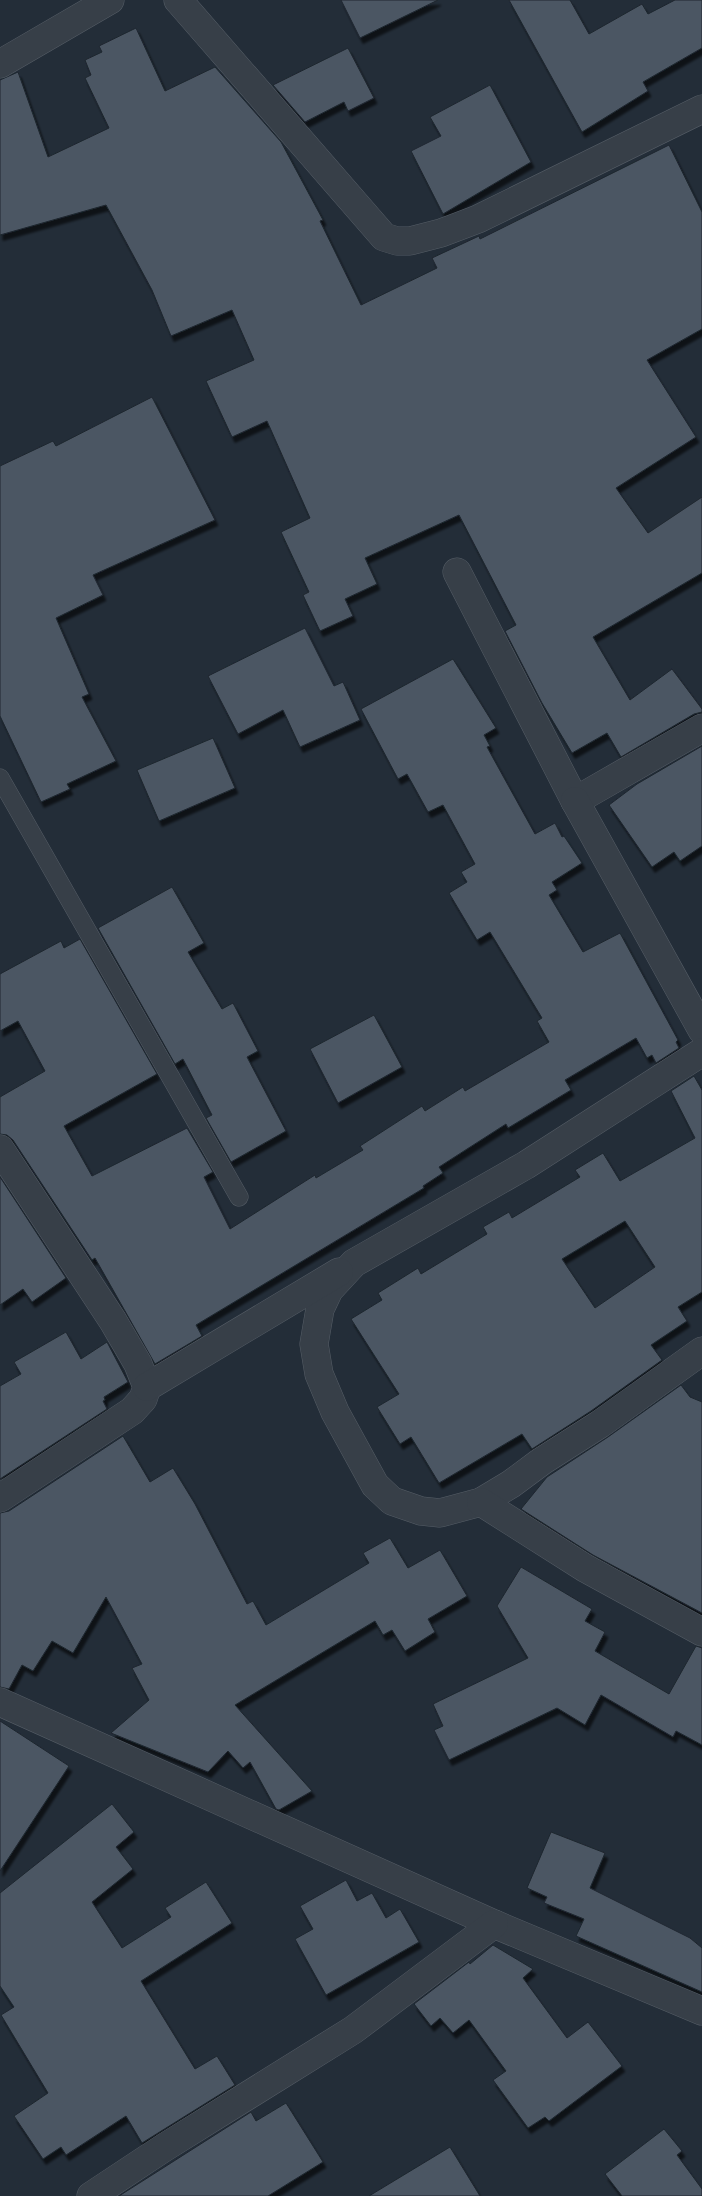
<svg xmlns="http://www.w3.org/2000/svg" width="702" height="2196" font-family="Overpass,sans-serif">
  <defs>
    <filter id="shadow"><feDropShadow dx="3" dy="5.5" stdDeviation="1" flood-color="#0009"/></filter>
  </defs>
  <rect width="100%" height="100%" fill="#232d38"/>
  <g fill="#4c5763" stroke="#1e262f" fill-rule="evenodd" filter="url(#shadow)">
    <path d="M341,0H438L360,38Z"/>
    <path d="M509,0H570L589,34L642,4L648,14L675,0H702V48L643,82L648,91L582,132Z"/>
    <path d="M136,28L165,91L215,67L281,142L323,220L320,221L361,305L437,268L432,258L479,236L480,239L669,145L702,212V329L647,360L696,437L616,488L648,533L702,497V573L593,637L630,700L672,669L702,709V712L694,714L621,757L607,733L572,753L542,703L505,631L516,625L459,515L365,558L377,584L345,599L353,616L320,631L303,595L309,592L281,532L310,518L267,421L232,437L206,381L254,360L232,310L171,336L152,290L106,205L0,235V80L18,72L48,157L109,128L85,78L91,75L85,60L102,52L99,46Z"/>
    <path d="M348,48L374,98L348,111L344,102L305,122L273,85Z"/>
    <path d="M490,85L531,162L443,214L411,151L441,136L430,117Z"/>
    <path d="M152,397L215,520L93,575L103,595L56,618L89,694L82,697L116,761L67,784L70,789L41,802L0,716V466L53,441L56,446Z"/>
    <path d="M305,628L334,686L343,682L360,720L300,747L283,710L238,734L208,676Z"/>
    <path d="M453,659L496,728L484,735L490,746L487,747L535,834L555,823L562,837L564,836L582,863L552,882L557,890L549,895L583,952L620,933L678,1040L676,1042L679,1048L656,1063L652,1055L647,1058L636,1038L565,1080L571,1090L508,1128L506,1124L439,1167L443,1173L423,1186L424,1188L196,1325L202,1336L155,1364L95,1258L92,1260L13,1140L7,1135L0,1134V1097L45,1071L18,1021L0,1031V974L61,941L64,948L80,939L157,1074L64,1126L92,1176L187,1128L213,1172L204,1177L230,1229L315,1175L316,1178L363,1150L360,1146L422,1106L425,1111L463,1087L465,1091L549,1042L537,1021L542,1018L490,932L477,940L449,893L467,882L461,872L475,864L443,805L428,812L407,774L398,779L361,709Z"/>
    <path d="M213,738L235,788L159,821L137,770Z"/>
    <path d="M702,746V846L680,861L674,852L652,867L609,805L637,784Z"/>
    <path d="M172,887L204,943L188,952L222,1009L233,1003L258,1051L247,1057L286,1131L231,1162L206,1118L212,1115L183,1059L175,1064L98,928Z"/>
    <path d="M374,1015L402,1067L338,1103L310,1049Z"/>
    <path d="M694,1076L702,1090V1292L678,1307L687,1321L651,1345L662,1360L591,1411L532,1449L522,1434L439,1483L411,1437L400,1444L377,1407L399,1394L351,1319L382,1300L378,1293L418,1268L421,1274L487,1234L483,1227L509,1212L512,1218L580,1177L575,1170L603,1153L620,1181L695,1138L671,1091ZM625,1221L655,1267L595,1308L562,1259Z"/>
    <path d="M0,1177L66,1278L32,1302L23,1289L0,1305Z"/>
    <path d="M66,1332L81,1359L107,1342L128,1382L104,1397L105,1400L103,1401L107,1409L0,1479V1386L21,1374L14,1362Z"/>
    <path d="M681,1385L690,1397L702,1402V1613L593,1555L521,1509L547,1477L608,1437Z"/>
    <path d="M123,1436L150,1482L173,1468L195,1504L247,1604L253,1601L266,1625L369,1563L363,1553L390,1538L408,1568L440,1550L467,1596L428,1619L435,1632L405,1651L392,1630L383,1635L375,1621L235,1705L312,1791L279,1810L276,1809L250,1762L243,1768L228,1751L208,1772L111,1733L149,1700L132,1668L142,1664L106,1597L73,1653L52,1641L33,1671L22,1665L9,1689L0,1687V1513L9,1511Z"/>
    <path d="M521,1567L592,1609L585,1621L605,1632L595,1651L669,1694L696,1646L702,1648V1745L676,1731L673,1737L601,1695L585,1725L557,1708L449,1760L434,1730L443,1726L433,1704L528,1658L497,1606Z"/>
    <path d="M0,1721L69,1766L0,1871Z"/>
    <path d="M112,1804L134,1832L116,1847L133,1869L92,1902L122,1948L171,1917L165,1908L206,1882L232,1923L141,1981L195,2069L217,2056L235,2085L142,2143L126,2116L66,2155L61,2147L43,2159L14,2116L48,2093L1,2015L14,2007L0,1986V1893Z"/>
    <path d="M551,1832L605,1853L590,1888L690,1938L702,1948V1992L576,1936L584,1919L544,1903L547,1897L527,1888Z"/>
    <path d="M346,1880L357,1901L372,1893L386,1918L400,1909L419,1942L326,1995L295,1939L313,1929L300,1906Z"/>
    <path d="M493,1945L533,1969L523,1978L567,2038L588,2022L622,2066L549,2121L545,2117L528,2128L493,2080L506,2071L469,2020L453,2033L440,2018L431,2026L414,2004L469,1962L470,1964Z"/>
    <path d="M286,2103L323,2162L268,2196H119L251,2112L256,2121Z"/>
    <path d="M664,2129L682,2151L677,2155L702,2189V2196H622L605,2174Z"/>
    <path d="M450,2147L480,2196H369Z"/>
  </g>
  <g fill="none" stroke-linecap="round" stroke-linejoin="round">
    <defs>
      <path id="lane" d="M0,778L239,1197"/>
      <g id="street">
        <path d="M178,0L384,237L397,241H410L441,233L478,219L702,109"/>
        <path d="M0,64L110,0"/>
        <path d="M457,572L575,801L702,728"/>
        <path d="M575,801L702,1030"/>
        <path d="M702,1052L526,1165L354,1263L329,1290L320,1309L314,1344L319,1374L335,1412L375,1485L392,1501L421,1511L440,1513L481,1502L511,1484L542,1461L600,1424L702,1351"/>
        <path d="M0,1149L113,1321L138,1364L147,1387L143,1399L132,1411L0,1498"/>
        <path d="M147,1387L339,1272"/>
        <path d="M481,1502L585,1568L702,1632"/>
        <path d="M0,1702L494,1924L702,2011"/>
        <path d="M91,2196L165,2147L353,2030L494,1924"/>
      </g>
    </defs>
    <use href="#lane" stroke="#555d66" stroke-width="19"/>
    <use href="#street" stroke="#555d66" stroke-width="29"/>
    <use href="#lane" stroke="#373f48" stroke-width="18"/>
    <use href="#street" stroke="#373f48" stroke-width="28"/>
  </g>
</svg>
